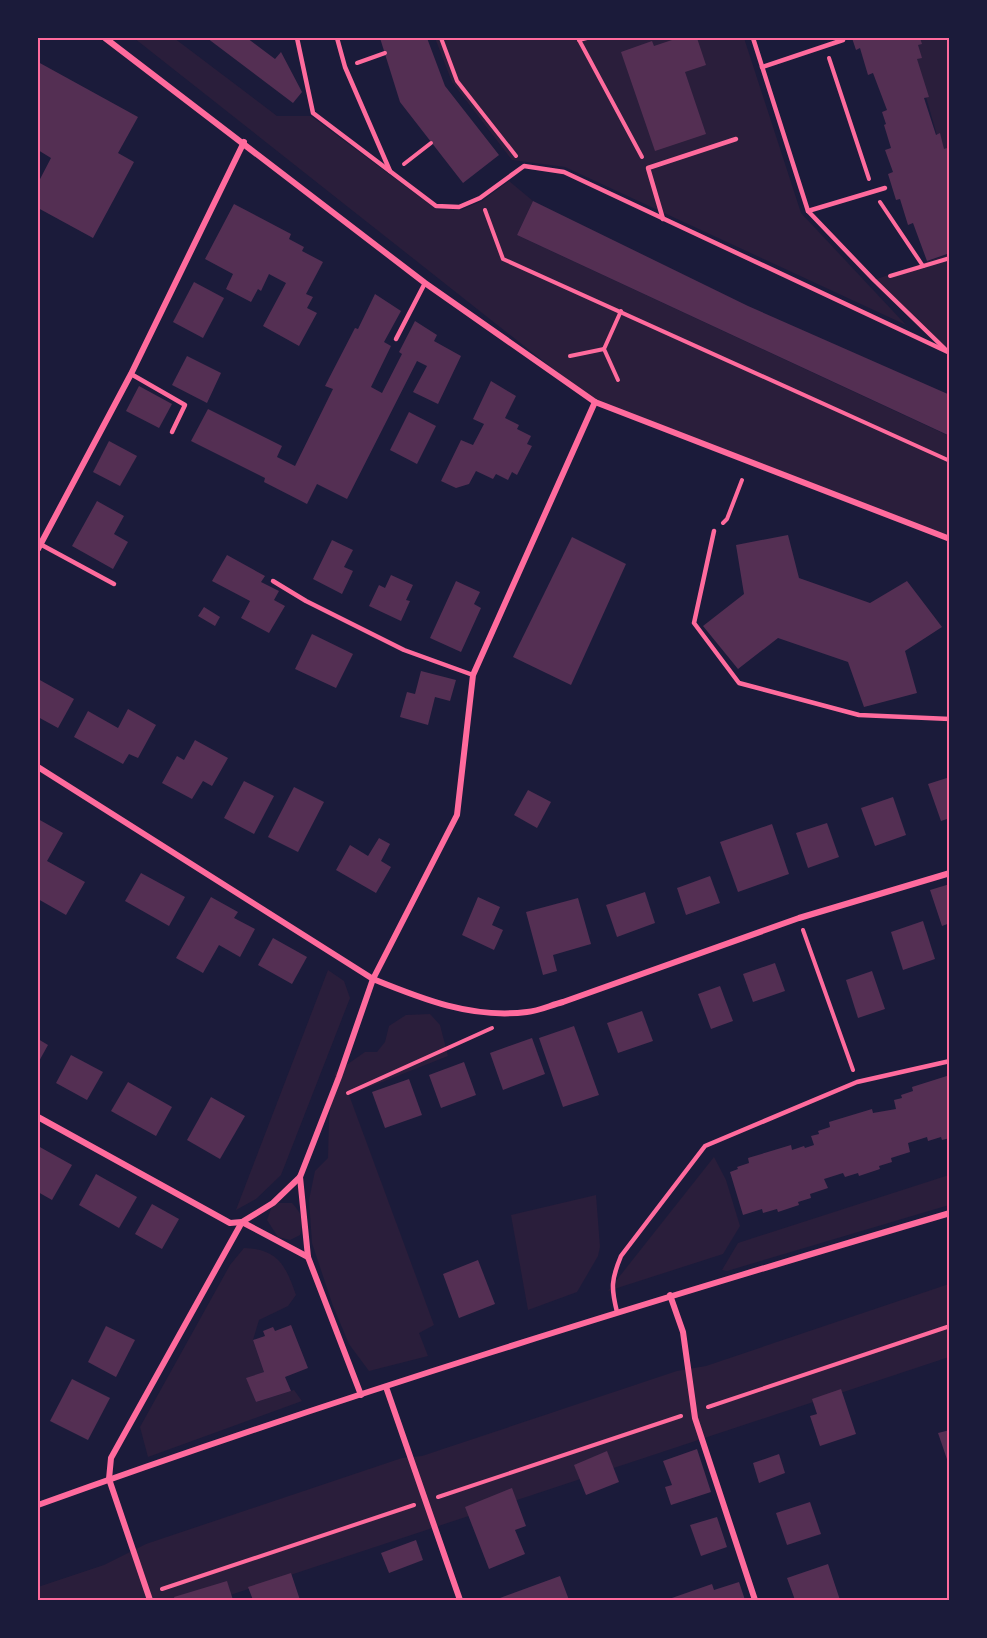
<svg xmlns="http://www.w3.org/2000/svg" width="987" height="1638" font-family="Bitter,serif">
  <rect width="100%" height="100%" fill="#1b1b3a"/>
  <g fill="#2a1e3b">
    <path d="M134,38H174L277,116H311L436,209L461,210L482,201L509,181L533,201L517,235L949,436V541L595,402Z"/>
    <path d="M435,38H744L801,213L906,325L565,167L512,160L452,82Z"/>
    <path d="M909,38H949V177Z"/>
    <path d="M949,254V353L874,280Z"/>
    <path d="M328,970L344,981L350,998L281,1175L256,1199L236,1210Z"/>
    <path d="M430,1014L440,1025L448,1056L349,1095L434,1325L419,1333L428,1356L369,1371L349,1344L333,1306L312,1243L309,1200L315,1171L328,1158L329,1119L335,1073L365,1052H377L385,1042L389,1026L406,1015Z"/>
    <path d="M714,1157L726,1180L740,1226L723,1254L608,1291Z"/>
    <path d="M949,1175V1205L727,1271L722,1270L738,1243Z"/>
    <path d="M596,1195L600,1247L598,1256L577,1292L528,1310L511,1215Z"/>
    <path d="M273,1203H292C302,1214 305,1221 300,1235L290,1240L278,1237L267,1220Z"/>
    <path d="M244,1248C278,1249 286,1266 296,1295L288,1306L259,1320L253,1340L264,1372L247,1378L256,1402L294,1390L302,1401L148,1457L140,1427L230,1265Z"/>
    <path d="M949,1284V1357L215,1600H38V1587L104,1565L146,1544L402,1458L422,1456L677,1371L706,1366Z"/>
  </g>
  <g fill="#542f53">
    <path d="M207,38H247L275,59L281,52L302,92L293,103Z"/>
    <path d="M380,38H427L445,86L499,155L463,183L400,102Z"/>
    <path d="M678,38H697L706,65L685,72L706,134L655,151L621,52L652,41L654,46Z"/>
    <path d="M852,38H920L922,44L918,45L922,58L917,59L929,97L924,98L936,135L940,133L944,149L947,148L950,155V253L927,261L913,223L908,225L900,199L896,200L888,174L893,172L885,150L891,148L884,125L886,124L882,112L887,110L873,73L868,75L860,48L856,50Z"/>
    <path d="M38,62L138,117L118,153L134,162L93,238L38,208V183L51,158L38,150Z"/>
    <path d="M533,201L748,306L950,395V436L517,235Z"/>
    <path d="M234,204L291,234L289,239L304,247L302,251L323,262L306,294L313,297L307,308L317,313L299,346L263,326L286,283L269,274L261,291L258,289L251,302L226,289L233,274L205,259Z"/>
    <path d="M194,282L224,298L203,338L173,322Z"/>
    <path d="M375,294L401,311L384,342L391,346L371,387L382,393L402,354L399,352L415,321L437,335L434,341L461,356L438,404L413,392L427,366L417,361L347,499L317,484L307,504L264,482L265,478L191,441L208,409L282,446L277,457L295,466L333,389L325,386L355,328L358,329Z"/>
    <path d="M187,356L221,373L207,403L172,385Z"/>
    <path d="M491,381L516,396L505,418L519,425L517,429L531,436L527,444L532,446L517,475L512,472L508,480L496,474L493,479L476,471L469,484L456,488L441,481L461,440L473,445L484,424L473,419Z"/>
    <path d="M139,386L172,404L159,428L126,411Z"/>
    <path d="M409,412L436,426L417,464L390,450Z"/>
    <path d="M109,441L137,456L120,486L93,472Z"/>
    <path d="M97,501L124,516L114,534L128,542L113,569L72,546Z"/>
    <path d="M788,535L799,578L870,603L907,581L942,627L905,651L917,693L864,707L848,662L778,638L738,669L703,626L744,594L736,545Z"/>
    <path d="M572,537L626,564L571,685L513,657Z"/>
    <path d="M332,540L353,550L344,567L353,571L342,594L313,579Z"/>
    <path d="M227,555L265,576L261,582L279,591L274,600L285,606L269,633L241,618L250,601L212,581Z"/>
    <path d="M391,575L413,585L406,600L410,601L401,621L369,606L379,585L385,588Z"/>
    <path d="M456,581L480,592L474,604L481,608L461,652L430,638Z"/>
    <path d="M204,607L220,617L215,626L198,616Z"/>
    <path d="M312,634L353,654L336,688L295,669Z"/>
    <path d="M421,671L456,680L450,701L435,697L428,725L400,717L407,692L415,694Z"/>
    <path d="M38,679L74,699L58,728L38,717Z"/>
    <path d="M128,709L156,725L138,758L129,754L123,764L74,737L88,711L118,728Z"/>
    <path d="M195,740L228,758L212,786L203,781L192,799L162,783L177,756L184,760Z"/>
    <path d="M950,777V818L941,821L928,784Z"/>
    <path d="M244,781L274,796L254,834L224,818Z"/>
    <path d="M294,787L324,802L298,852L268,837Z"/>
    <path d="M528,790L551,802L537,828L514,815Z"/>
    <path d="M893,797L906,835L875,846L861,808Z"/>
    <path d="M38,819L63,833L47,861L85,882L66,915L38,899Z"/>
    <path d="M827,823L839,857L808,868L796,833Z"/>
    <path d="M772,824L789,874L738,892L720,842Z"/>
    <path d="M379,838L390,844L381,861L391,867L376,893L336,870L350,845L368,856Z"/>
    <path d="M141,873L185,897L169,926L125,901Z"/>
    <path d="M710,876L720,903L686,915L677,888Z"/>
    <path d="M950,884V923L942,926L930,890Z"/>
    <path d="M645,892L655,923L617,937L606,905Z"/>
    <path d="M211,897L238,912L234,918L255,929L240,957L219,945L203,973L176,958Z"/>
    <path d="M478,897L500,907L492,925L503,930L494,950L462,935Z"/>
    <path d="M578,898L591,944L553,955L557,971L543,975L526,912Z"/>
    <path d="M923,921L935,959L903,970L891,932Z"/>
    <path d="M273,938L307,957L292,984L258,965Z"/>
    <path d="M775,963L785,991L753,1002L743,974Z"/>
    <path d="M872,971L885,1009L858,1018L846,980Z"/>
    <path d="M720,986L733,1021L711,1029L698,994Z"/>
    <path d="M642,1011L653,1041L618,1053L607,1023Z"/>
    <path d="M574,1026L599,1095L563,1107L539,1038Z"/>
    <path d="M532,1038L545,1074L503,1090L490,1053Z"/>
    <path d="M38,1039L48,1045L38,1063Z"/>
    <path d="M71,1055L103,1072L87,1100L56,1083Z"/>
    <path d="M464,1062L476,1095L441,1108L429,1075Z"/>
    <path d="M950,1075V1138L942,1140L941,1137L928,1141L927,1137L908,1143L910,1152L891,1158L892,1162L879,1166L880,1169L859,1176L858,1173L845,1177L843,1173L824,1179L828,1188L810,1194L811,1198L798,1202L799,1205L778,1212L777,1209L763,1213L762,1209L743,1215L730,1172L738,1169L737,1167L749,1163L748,1158L791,1145L792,1150L804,1146L805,1148L814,1145L811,1136L819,1134L818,1131L830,1127L829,1122L872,1109L873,1113L896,1109L894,1100L902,1098L901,1095L913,1091L912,1087Z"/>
    <path d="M409,1079L422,1115L385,1128L372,1092Z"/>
    <path d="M128,1082L172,1107L156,1136L111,1111Z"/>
    <path d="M211,1097L245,1116L220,1159L187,1140Z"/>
    <path d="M38,1146L72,1165L52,1200L38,1192Z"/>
    <path d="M96,1174L137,1197L119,1228L79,1205Z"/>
    <path d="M152,1204L179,1219L162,1249L135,1234Z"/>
    <path d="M478,1260L495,1304L459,1318L443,1274Z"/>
    <path d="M291,1325L308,1368L285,1377L291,1391L256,1402L246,1378L264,1372L253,1340L265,1336L263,1331L273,1327L275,1331Z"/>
    <path d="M106,1326L135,1340L116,1377L88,1362Z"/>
    <path d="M72,1379L110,1398L88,1440L50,1421Z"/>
    <path d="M841,1389L856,1434L820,1446L810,1416L817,1414L812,1399Z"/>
    <path d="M950,1430V1465H949L938,1433Z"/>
    <path d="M697,1449L711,1492L671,1505L665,1487L672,1485L663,1461Z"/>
    <path d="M607,1451L619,1482L586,1495L574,1465Z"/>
    <path d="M779,1454L785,1473L759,1483L753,1463Z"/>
    <path d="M512,1488L526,1526L515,1530L525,1554L489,1569L465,1507Z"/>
    <path d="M810,1502L821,1534L787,1545L776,1513Z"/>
    <path d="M717,1517L727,1547L701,1556L690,1525Z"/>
    <path d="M416,1540L423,1560L389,1573L381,1553Z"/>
    <path d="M828,1564L840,1600H795L787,1578Z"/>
    <path d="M291,1573L300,1600H253L248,1587Z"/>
    <path d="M560,1576L569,1600H500V1598Z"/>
    <path d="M227,1581L233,1600H175L174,1597Z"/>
    <path d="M739,1582L745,1600H669V1599L712,1584L714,1590Z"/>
  </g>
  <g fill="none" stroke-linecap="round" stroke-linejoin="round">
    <g stroke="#ff6b9d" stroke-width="4">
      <path d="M441,38L457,81L516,156"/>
      <path d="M578,38L642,157"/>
      <path d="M579,40L587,38"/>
      <path d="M829,58L869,179"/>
      <path d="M357,63L385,53"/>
      <path d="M404,164L431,143"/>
      <path d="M880,202L923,266"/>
      <path d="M485,210L503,259L950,461"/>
      <path d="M890,276L950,258"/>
      <path d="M570,356L604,349"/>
      <path d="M618,380L604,349L621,311"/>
      <path d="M723,523L727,519L742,480"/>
      <path d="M803,930L853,1070"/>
      <path d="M348,1093L492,1028"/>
      <path d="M708,1407L950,1326"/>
      <path d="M438,1497L681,1416"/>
      <path d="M162,1589L414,1505"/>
    </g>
    <g stroke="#ff6b9d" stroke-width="4.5">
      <path d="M297,38L313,113L436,206L459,207L480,198L524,166L564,172L950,353"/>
      <path d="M337,38L345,67L390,171"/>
      <path d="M753,38L808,211L874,280L945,349"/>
      <path d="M762,67L843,40"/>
      <path d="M808,211L885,188"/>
      <path d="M663,219L648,168L736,139"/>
      <path d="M396,339L425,283"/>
      <path d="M131,374L185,405L172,432"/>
      <path d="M714,531L694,623L739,683L859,715L950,719"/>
      <path d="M40,544L114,584"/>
      <path d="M273,581L306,601L404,650L473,675"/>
      <path d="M617,1312C611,1288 611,1280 621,1256L705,1146L857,1082L950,1061"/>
    </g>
    <g stroke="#ff6b9d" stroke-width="6">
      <path d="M105,38L425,283L595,402L950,539"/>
      <path d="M38,549L131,374L244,142"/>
      <path d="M38,767L373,979C422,999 472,1019 527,1012C539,1011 551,1005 563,1002L799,918L950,873"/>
      <path d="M38,1117L230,1223L242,1222L308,1257"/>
      <path d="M300,1177L308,1257L361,1395"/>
      <path d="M670,1295L683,1332L695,1418L755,1600"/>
      <path d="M386,1387L460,1600"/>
      <path d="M38,1505C338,1397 643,1303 950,1213"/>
      <path d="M150,1600L109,1479L111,1458L242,1222L273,1203L300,1177L339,1077L373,979L457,815L473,675L595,402"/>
    </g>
  </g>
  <rect width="987" height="1638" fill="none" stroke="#1b1b3a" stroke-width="78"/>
  <rect x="39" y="39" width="909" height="1560" fill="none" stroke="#ff6b9d" stroke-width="2"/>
</svg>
